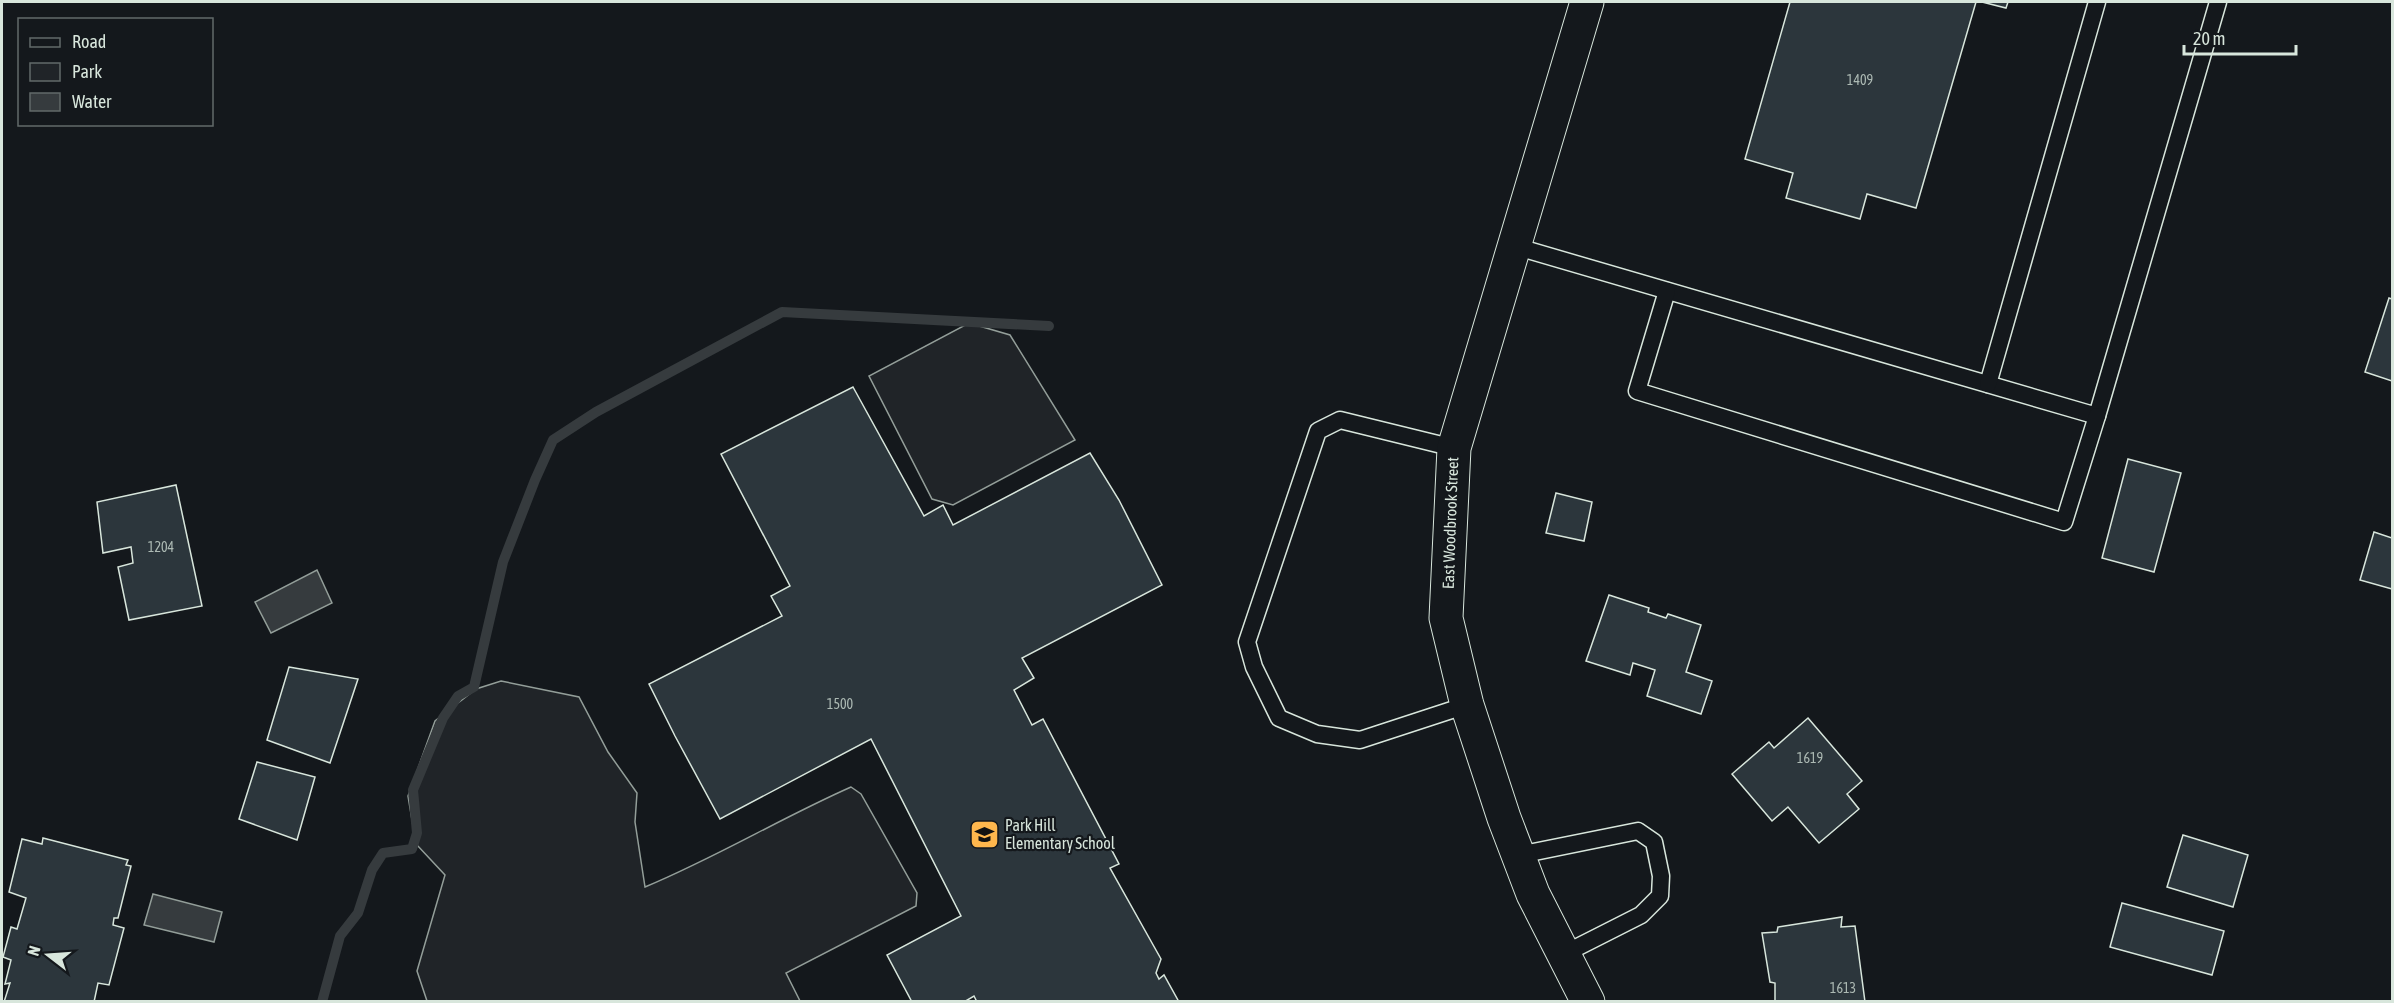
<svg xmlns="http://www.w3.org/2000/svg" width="2394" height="1003" font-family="'Asap Condensed',sans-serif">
  <rect width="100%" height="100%" fill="#14181c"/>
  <g fill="#202428" stroke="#939e99" stroke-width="1.5">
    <path d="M969,323L1010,335L1075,440L953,505L932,499L869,376Z"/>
    <path d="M501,681L579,697L608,752L637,793L635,822L645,887C715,858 781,818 851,787L861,794L917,893L916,906L786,973L800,1001H427L417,971L445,875L416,844L408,796L435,721L476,689Z"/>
  </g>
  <g fill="#363b3e" stroke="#939e99" stroke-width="1.5">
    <path d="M317,570L332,603L271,633L255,602Z"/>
    <path d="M153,894L222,912L214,942L144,925Z"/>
  </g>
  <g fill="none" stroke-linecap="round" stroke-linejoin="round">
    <path stroke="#363b3e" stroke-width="10" d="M322,1002L340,936L358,913L372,870L383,853L412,849L417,833L413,790L443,718L458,696L474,687L503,562L535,480L553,440L596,412L782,312L1049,326"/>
  </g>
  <g fill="#2c363c" stroke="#d8e6dc" stroke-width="1.5">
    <path d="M1790,2H1976L1916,208L1867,194L1860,219L1786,198L1793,173L1745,159Z"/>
    <path d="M1982,2H2008L2006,8Z"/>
    <path d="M2389,298L2392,299V381L2365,372Z"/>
    <path d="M853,387L924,516L943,505L953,525L1090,453L1119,500L1162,585L1022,658L1034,678L1014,690L1032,725L1043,719L1119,864L1110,868L1161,959L1156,973L1159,979L1164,975L1179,1002H977L974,996L964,1002H912L887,955L961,916L871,739L720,819L675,736L649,684L782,616L771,596L790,586L721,454Z"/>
    <path d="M2128,459L2181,473L2154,572L2102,558Z"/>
    <path d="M176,485L202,606L129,620L118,567L133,563L131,547L103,553L97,502Z"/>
    <path d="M1556,493L1592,502L1584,541L1546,533Z"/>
    <path d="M2374,532L2392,538V589L2360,580Z"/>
    <path d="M1609,595L1649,608L1648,612L1666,618L1668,614L1701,625L1686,672L1712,681L1701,714L1647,696L1655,670L1633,663L1630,675L1586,661Z"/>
    <path d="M289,667L358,679L330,763L267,740Z"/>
    <path d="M1808,718L1862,781L1847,794L1859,809L1819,843L1788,807L1772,821L1732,774L1769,742L1774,748Z"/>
    <path d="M257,762L315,777L297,840L239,819Z"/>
    <path d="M2183,835L2248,855L2233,907L2167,887Z"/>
    <path d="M43,838L128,860L126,865L131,866L118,918H114L113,925L124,928L109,985L98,983L94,1002H4L10,983L5,984L11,960L3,957L11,927L17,929L26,898L9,892L22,839L42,844Z"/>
    <path d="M2122,903L2224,931L2212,975L2110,947Z"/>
    <path d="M1842,917L1841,927L1855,926L1865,1002H1775V983L1770,982L1762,933L1777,932L1778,927Z"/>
  </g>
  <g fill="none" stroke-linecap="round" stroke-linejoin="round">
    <defs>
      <g id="service">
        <path d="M1514,246L2097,416L2218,2"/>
        <path d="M1667,291L1637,391L2064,522L2097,416"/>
        <path d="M1988,384L2097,2"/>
        <path d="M1454,448L1340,420L1318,431L1247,642L1254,667L1279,718L1317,734L1360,740L1467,705"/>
        <path d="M1519,855L1638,831L1654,842L1661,876L1660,896L1641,915L1564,954"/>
      </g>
      <path id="minor" d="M1587,2L1454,448L1446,618L1467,705L1504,818L1533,894L1588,1002"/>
    </defs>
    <use href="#service" stroke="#d8e6dc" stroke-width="19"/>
    <use href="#minor" stroke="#d8e6dc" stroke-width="35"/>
    <use href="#service" stroke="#14181c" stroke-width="16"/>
    <use href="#minor" stroke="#14181c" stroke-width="33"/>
  </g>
  <defs>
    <symbol id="school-square" viewBox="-11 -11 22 22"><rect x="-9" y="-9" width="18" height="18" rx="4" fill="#ffb74d" stroke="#14181c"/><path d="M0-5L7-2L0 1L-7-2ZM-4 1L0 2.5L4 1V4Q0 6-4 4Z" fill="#111"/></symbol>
  </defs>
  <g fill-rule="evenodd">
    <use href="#school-square" x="968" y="818" width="33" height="33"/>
  </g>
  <g text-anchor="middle" stroke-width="4.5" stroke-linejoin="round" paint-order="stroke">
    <g font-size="14" fill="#adbab4">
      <text x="1860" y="85">1409</text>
      <text x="161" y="552">1204</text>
      <text x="840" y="709">1500</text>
      <text x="1810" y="763">1619</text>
      <text x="1843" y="993">1613</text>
    </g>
    <g font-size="16" fill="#d8e6dc" stroke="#14181c">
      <text transform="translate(1450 523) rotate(-88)" y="6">East Woodbrook Street</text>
    </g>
    <g font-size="16" fill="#d8e6dc" stroke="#14181c" text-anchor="start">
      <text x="1005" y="831">Park Hill<tspan x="1005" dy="18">Elementary School</tspan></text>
    </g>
  </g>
  <rect width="2394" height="1003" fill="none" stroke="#d8e6dc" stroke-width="6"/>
  <rect x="18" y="18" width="195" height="108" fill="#14181c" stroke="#626a69" stroke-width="1.5"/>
  <rect x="30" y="38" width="30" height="9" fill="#14181c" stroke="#626a69" stroke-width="1.5"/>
  <text x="72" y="48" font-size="18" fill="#d8e6dc">Road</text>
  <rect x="30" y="63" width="30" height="18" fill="#202428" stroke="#626a69" stroke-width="1.5"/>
  <text x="72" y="78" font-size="18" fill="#d8e6dc">Park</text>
  <rect x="30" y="93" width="30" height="18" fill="#363b3e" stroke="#626a69" stroke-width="1.5"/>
  <text x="72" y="108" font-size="18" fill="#d8e6dc">Water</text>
  <g transform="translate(48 955) rotate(287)" stroke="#14181c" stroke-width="4.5" paint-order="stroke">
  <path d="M0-4.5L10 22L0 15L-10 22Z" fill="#d8e6dc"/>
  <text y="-9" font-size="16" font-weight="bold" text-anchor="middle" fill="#d8e6dc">N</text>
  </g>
  <path d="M2184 45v9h112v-9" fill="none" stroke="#d8e6dc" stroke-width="3"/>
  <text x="2193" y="45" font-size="18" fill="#d8e6dc" stroke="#14181c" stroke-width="4.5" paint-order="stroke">20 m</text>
</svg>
